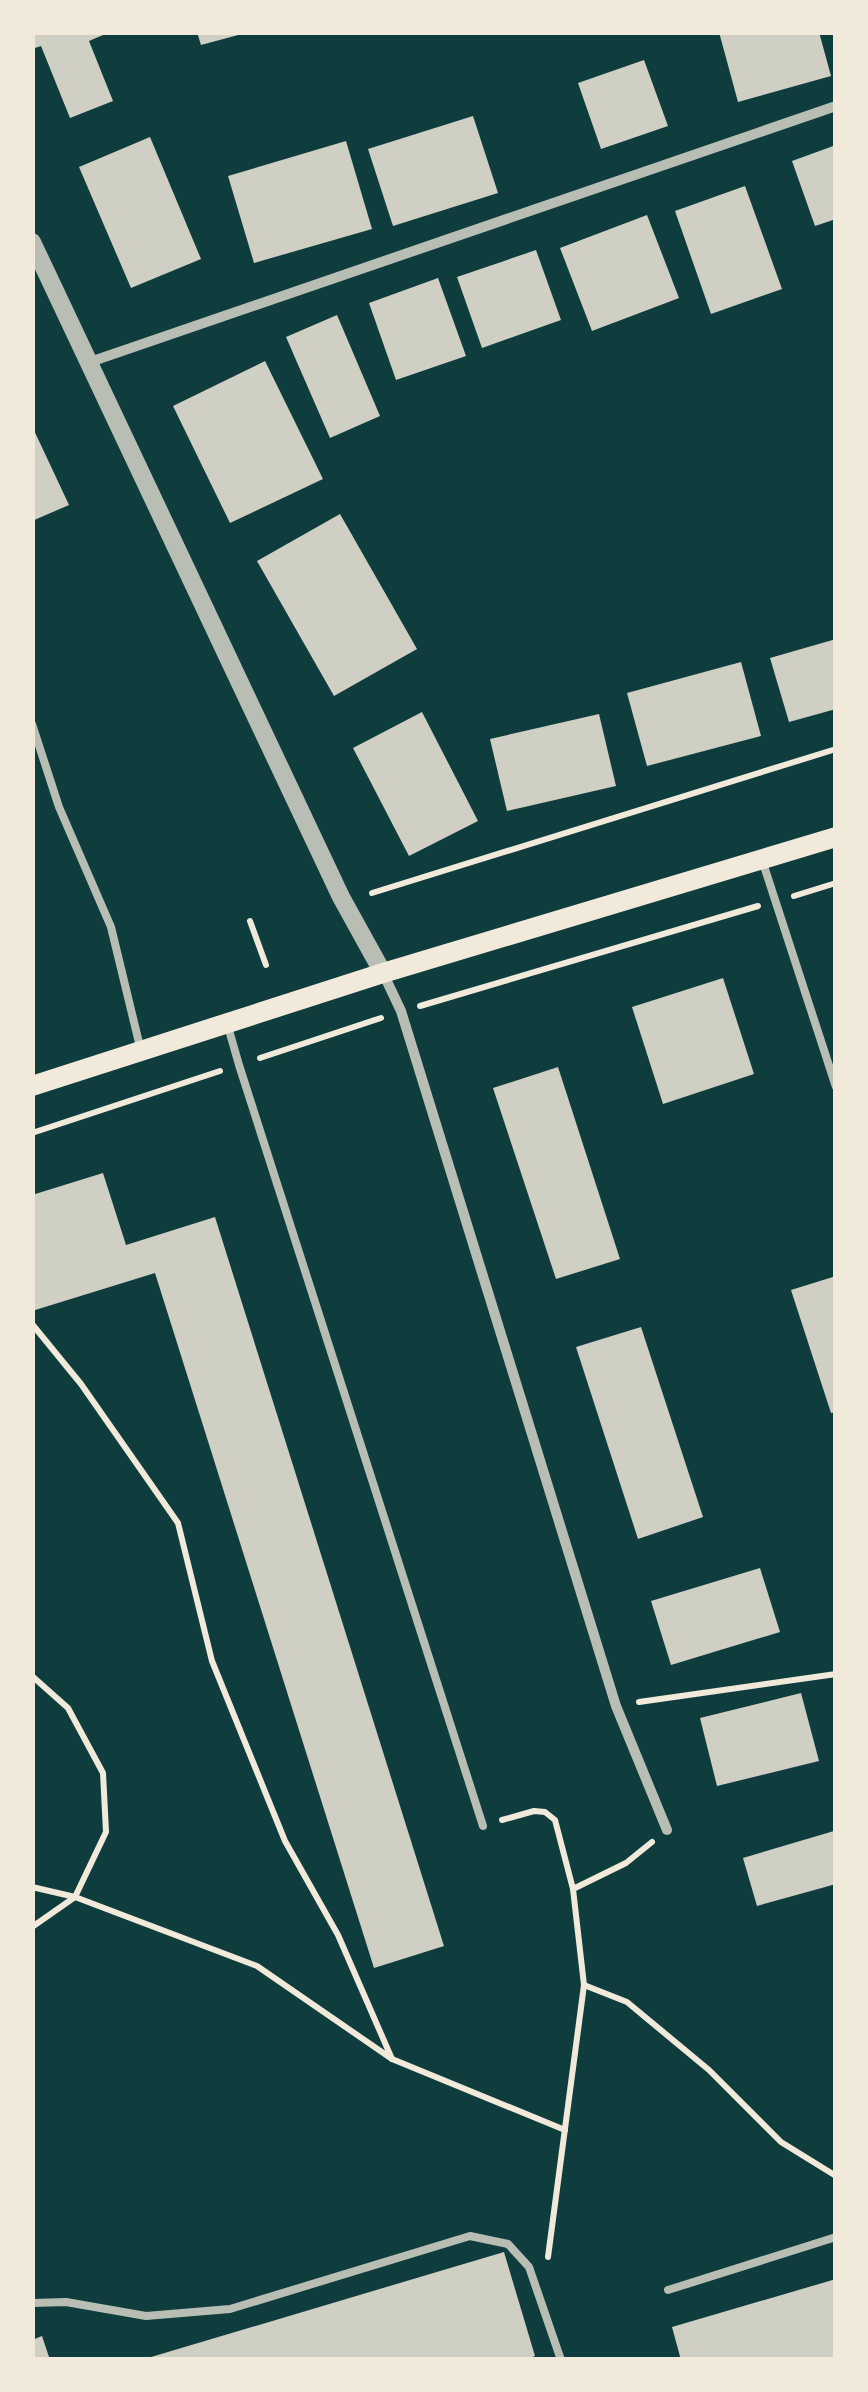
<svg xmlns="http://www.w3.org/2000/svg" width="868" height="2392" font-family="'Playfair Display',serif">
  <rect width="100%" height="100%" fill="#0f3d3e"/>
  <g fill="#cfcfc3">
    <path d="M32,32H110L89,41L113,101L70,118L41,46L32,49Z"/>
    <path d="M197,32H241L242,34L201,45Z"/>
    <path d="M719,32H819L831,76L738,102Z"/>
    <path d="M644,60L668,126L601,149L578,83Z"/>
    <path d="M473,116L498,193L393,226L368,149Z"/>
    <path d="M150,137L201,259L131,288L79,167Z"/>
    <path d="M346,141L372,229L254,263L228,176Z"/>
    <path d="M836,145V219L815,226L792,161Z"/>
    <path d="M745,186L782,289L711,314L675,211Z"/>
    <path d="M647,215L679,298L592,331L560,248Z"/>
    <path d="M536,250L561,320L482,348L457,277Z"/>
    <path d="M438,278L466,356L396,380L369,303Z"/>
    <path d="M337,315L380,416L330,438L286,337Z"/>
    <path d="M265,361L323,479L230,523L173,406Z"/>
    <path d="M32,426L69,505L32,521Z"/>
    <path d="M340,514L417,649L334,696L257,561Z"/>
    <path d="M836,639V709L789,722L770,658Z"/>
    <path d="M741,662L761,736L647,766L627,693Z"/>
    <path d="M422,712L478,821L409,856L353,748Z"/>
    <path d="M599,714L616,786L507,811L490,739Z"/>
    <path d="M723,978L754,1074L663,1104L632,1007Z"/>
    <path d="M558,1067L620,1259L556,1279L493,1088Z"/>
    <path d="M103,1173L126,1245L215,1217L444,1946L374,1968L155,1273L32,1311V1195Z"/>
    <path d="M836,1276V1412L831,1413L791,1290Z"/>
    <path d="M641,1327L703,1517L638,1539L576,1347Z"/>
    <path d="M760,1568L780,1632L671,1665L651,1601Z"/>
    <path d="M801,1693L819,1761L717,1786L700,1718Z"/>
    <path d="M834,1831L836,1884L757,1906L743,1858Z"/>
    <path d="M504,2252L535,2356L524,2360H141Z"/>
    <path d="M836,2279V2358L681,2360L672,2327Z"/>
    <path d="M42,2336L50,2360H32V2340Z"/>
  </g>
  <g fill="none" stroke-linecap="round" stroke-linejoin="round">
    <g stroke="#f1e9da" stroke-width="6">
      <path d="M372,893L836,749"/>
      <path d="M794,896L836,883"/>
      <path d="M250,921L266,965"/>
      <path d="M420,1006L758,906"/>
      <path d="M260,1058L381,1018"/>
      <path d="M32,1133L220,1071"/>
      <path d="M32,1324L81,1384L178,1523L212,1661L285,1841L338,1935L392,2059"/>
      <path d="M32,1676L68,1708L103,1773L106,1832L75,1897L32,1927"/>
      <path d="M639,1702L836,1674"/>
      <path d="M502,1820L534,1811L545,1812L555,1820L573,1889"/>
      <path d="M32,1887L75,1897L257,1966L392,2059L565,2130"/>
      <path d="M584,1985L627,2002L709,2070L781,2142L836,2176"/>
      <path d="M548,2257L584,1985L573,1889L626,1863L652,1842"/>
    </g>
    <g stroke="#b8beb3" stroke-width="8">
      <path d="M32,724L59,807L111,927L141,1051"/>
      <path d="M763,863L836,1087"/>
      <path d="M227,1023L239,1065L483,1826"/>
      <path d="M668,2290L836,2237"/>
      <path d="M32,2303L66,2302L146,2316L230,2309L470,2236L508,2244L529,2267L561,2360"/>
    </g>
    <g stroke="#b8beb3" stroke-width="10">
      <path d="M90,362L836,106"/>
      <path d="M383,973L401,1011L616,1706L667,1830"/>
    </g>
    <path stroke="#b8beb3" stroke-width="18" d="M32,242L341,897L383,973"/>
    <path stroke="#f1e9da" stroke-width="20" d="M32,1086L383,973L836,837"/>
  </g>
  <rect width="868" height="2392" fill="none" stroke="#f1e9da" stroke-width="70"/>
</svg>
